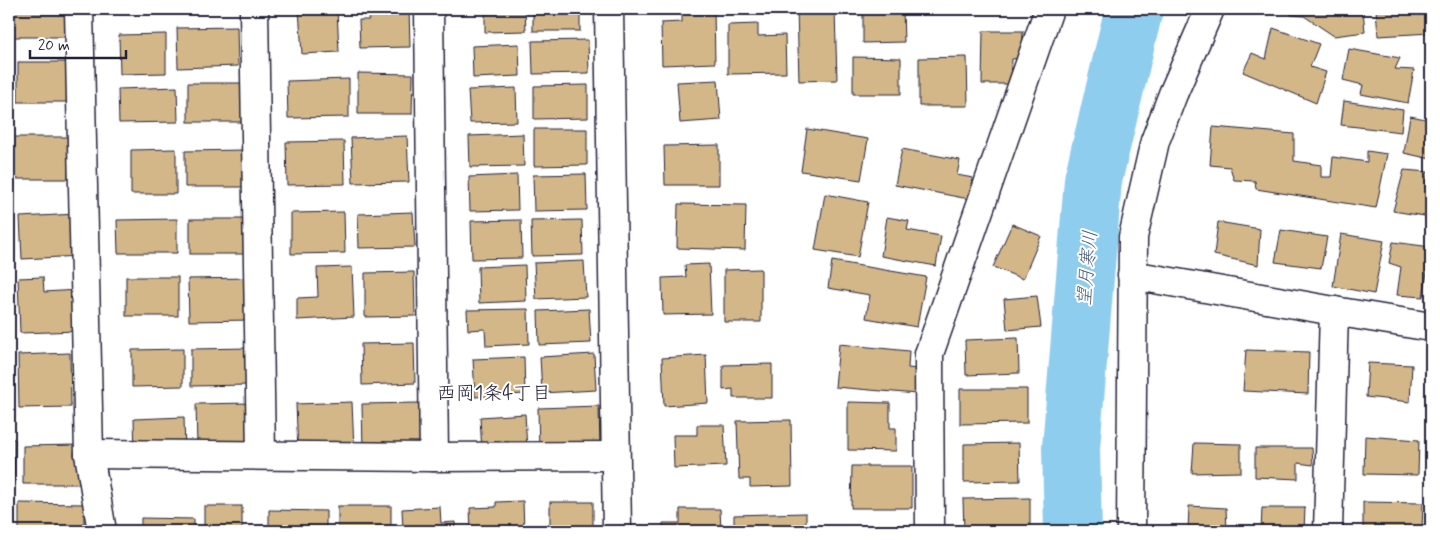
<svg xmlns="http://www.w3.org/2000/svg" width="1440" height="540" font-family="Mynerve,'Klee One',sans-serif">
  <rect width="100%" height="100%" fill="#fff"/>
  <filter id="ink" filterUnits="userSpaceOnUse"><feTurbulence type="fractalNoise" baseFrequency=".02" numOctaves="2"/><feDisplacementMap in="SourceGraphic" scale="10" xChannelSelector="R" yChannelSelector="G"/><feConvolveMatrix kernelMatrix="1 2 1 2 8 2 1 2 1" color-interpolation-filters="sRGB"/></filter>
  <g filter="url(#ink)">
    <g fill="none" stroke-linecap="round" stroke-linejoin="round">
      <path stroke="#8fcdef" stroke-width="58" d="M1073,531L1071,448L1093,180L1134,9"/>
    </g>
    <g fill="#d3b788" stroke="#22223b">
      <path d="M10,9H71V37H11Z"/>
      <path d="M299,9H337L339,52L302,54Z"/>
      <path d="M368,9H409L410,47L360,48L359,20H369Z"/>
      <path d="M485,9H525L526,31L485,32Z"/>
      <rect x="533" y="9" width="47" height="22"/>
      <path d="M682,9H714L715,63L662,65L661,23L682,22Z"/>
      <path d="M797,9H835L837,80L799,81Z"/>
      <path d="M863,9H903L904,42L863,43Z"/>
      <path d="M1290,9H1363L1365,32L1334,36L1304,16L1291,15Z"/>
      <path d="M1376,9H1431V33L1378,36Z"/>
      <path d="M758,24V36L785,35L786,73L728,74V25Z"/>
      <path d="M237,27L238,66L178,68L177,28Z"/>
      <path d="M1273,28L1319,44L1310,67L1326,72L1316,103L1243,72L1252,53L1266,59Z"/>
      <path d="M983,31H1023L1022,58L1012,59L1011,84H982Z"/>
      <path d="M166,34V73L120,74L119,35Z"/>
      <path d="M588,40L589,73L533,74L532,41Z"/>
      <path d="M519,44L520,76L473,78L472,46Z"/>
      <path d="M1349,49L1400,58L1395,69L1414,70L1408,103L1361,94L1363,85L1343,80Z"/>
      <path d="M853,57L901,58V94H853Z"/>
      <path d="M967,57L968,106H919V58Z"/>
      <rect x="18" y="62" width="50" height="40"/>
      <path d="M358,73L413,74L412,114H358Z"/>
      <path d="M349,79V117L288,118L287,81Z"/>
      <path d="M718,80L721,120L680,123L677,82Z"/>
      <rect x="188" y="83" width="54" height="39"/>
      <path d="M588,85V118L534,119V86Z"/>
      <path d="M177,87L178,122L119,123L118,89Z"/>
      <path d="M516,88L517,122L470,123L468,90Z"/>
      <path d="M1344,101L1403,110L1401,132L1341,125Z"/>
      <path d="M1410,116L1431,120V159L1404,153Z"/>
      <path d="M1213,127L1294,134V161L1321,165V177H1331L1333,157L1367,162V151L1387,154L1376,208L1256,189L1255,181L1234,180L1230,167L1210,165Z"/>
      <path d="M534,129H587V165L534,166Z"/>
      <path d="M807,129L868,139L861,180L801,171Z"/>
      <path d="M523,134L524,166L470,167L469,136Z"/>
      <path d="M407,136L409,182L353,183L351,138Z"/>
      <path d="M9,137H69L68,179H9Z"/>
      <path d="M344,141L345,184L287,185L286,142Z"/>
      <path d="M719,145V185H665L664,146Z"/>
      <path d="M176,149V194H131V150Z"/>
      <path d="M902,149L960,160L957,175L973,178L969,199L895,185Z"/>
      <path d="M245,150L246,187H185V151Z"/>
      <path d="M1404,170L1428,172L1425,188L1431,189V217L1393,211Z"/>
      <path d="M586,174L587,210L534,211L533,175Z"/>
      <path d="M517,175L518,210L470,211L469,177Z"/>
      <path d="M825,194L868,202L858,257L815,250Z"/>
      <path d="M678,204L746,205L745,250L677,248Z"/>
      <path d="M344,212L345,253L291,254V213Z"/>
      <path d="M413,212L415,247L359,248L358,214Z"/>
      <path d="M77,214L79,256L22,259L20,217Z"/>
      <path d="M887,217L909,221L907,230L941,236L936,266L881,256Z"/>
      <path d="M177,219V253H118L117,220Z"/>
      <rect x="190" y="219" width="55" height="35"/>
      <path d="M521,220L522,258L472,259L471,221Z"/>
      <path d="M582,220L583,255L532,256L531,221Z"/>
      <path d="M1218,222L1260,229L1258,265L1214,255Z"/>
      <path d="M1012,224L1041,236L1023,279L993,267Z"/>
      <path d="M1281,230L1327,237L1321,268L1275,262Z"/>
      <path d="M1341,234L1384,241L1374,294L1333,286Z"/>
      <path d="M1393,242L1431,247L1423,297L1397,295L1401,267L1389,263Z"/>
      <path d="M584,261L586,297L536,299L534,263Z"/>
      <path d="M832,261L926,277L917,327L866,318L870,295L828,288Z"/>
      <path d="M709,264L711,314L663,315L662,278L686,277L685,265Z"/>
      <path d="M525,265L526,301L479,303L478,267Z"/>
      <path d="M352,267L354,317L297,320V298L318,297L317,268Z"/>
      <path d="M761,269V322H724V270Z"/>
      <path d="M414,272L415,316L365,317V273Z"/>
      <path d="M43,277L44,292L78,290L79,331L20,333L18,278Z"/>
      <rect x="126" y="277" width="52" height="39"/>
      <path d="M251,278L252,320L189,321L188,279Z"/>
      <path d="M1037,296L1041,327L1007,330L1004,299Z"/>
      <path d="M528,309L529,344L486,346L485,329L468,330L467,310Z"/>
      <path d="M589,309L591,343L539,345L538,311Z"/>
      <path d="M1018,338L1019,373L966,375L965,340Z"/>
      <path d="M414,343L415,383L362,385L361,344Z"/>
      <path d="M839,344L909,351L908,368L919,369L917,394L835,387Z"/>
      <path d="M250,348L251,385L191,386V349Z"/>
      <path d="M183,349V386L132,387V350Z"/>
      <path d="M1246,350L1309,352L1308,394L1243,391Z"/>
      <path d="M70,353L71,407L19,408L18,355Z"/>
      <path d="M594,354L596,390L542,393L540,357Z"/>
      <path d="M706,355L708,403L664,406L662,358Z"/>
      <path d="M524,357L525,394L475,397L473,359Z"/>
      <path d="M1368,363L1412,365L1410,402L1366,397Z"/>
      <path d="M772,364V398H733V389L723,390V365Z"/>
      <path d="M960,389H1027V423L960,424Z"/>
      <path d="M352,402L354,450L298,452L296,404Z"/>
      <path d="M848,402L890,403V428H896V451L848,450Z"/>
      <path d="M251,403V445L197,446L196,404Z"/>
      <path d="M419,403L420,448L363,450L362,404Z"/>
      <path d="M599,406L600,449L539,451L538,408Z"/>
      <path d="M525,414L527,449L482,453L480,417Z"/>
      <path d="M184,417L185,452L135,454L134,419Z"/>
      <path d="M791,420L792,486L750,487V479H739L737,421Z"/>
      <path d="M697,425H724L726,466L674,468L673,435H697Z"/>
      <path d="M1365,436L1419,440L1418,475L1364,474Z"/>
      <path d="M9,439H15L14,485H9Z"/>
      <path d="M1019,443L1020,481L964,482V444Z"/>
      <path d="M1194,443L1241,444V472L1192,473Z"/>
      <path d="M78,445L79,484H23V446Z"/>
      <path d="M1255,448H1312L1313,465L1298,463V479L1255,477Z"/>
      <path d="M852,466H912V508H851Z"/>
      <rect x="9" y="494" width="4" height="37"/>
      <path d="M1030,498V531H964L963,499Z"/>
      <path d="M523,501L524,531H471L470,508L496,507V502Z"/>
      <rect x="550" y="502" width="43" height="29"/>
      <path d="M1363,502L1423,503L1422,531H1363Z"/>
      <path d="M19,503L84,504V531H19Z"/>
      <rect x="204" y="506" width="38" height="25"/>
      <rect x="338" y="506" width="53" height="25"/>
      <path d="M1189,506L1226,508L1227,531H1188Z"/>
      <path d="M440,507L441,523L455,522V531H403L402,509Z"/>
      <path d="M1262,508H1305L1304,531H1261Z"/>
      <path d="M680,509H720L721,531H663V523H680Z"/>
      <path d="M269,510L326,511V531H269Z"/>
      <path d="M806,513V531H734V515Z"/>
      <path d="M141,518L194,519V531H141Z"/>
    </g>
    <g fill="none" stroke-linecap="round" stroke-linejoin="round">
      <defs>
        <g id="minor">
          <path d="M79,9L89,454L102,531"/>
          <path d="M254,9L261,455"/>
          <path d="M429,9L434,457"/>
          <path d="M609,9L617,531"/>
          <path d="M1132,275L1334,311L1431,327"/>
          <path d="M89,454L434,457L615,456"/>
          <path d="M930,531L929,354L1049,9"/>
          <path d="M1131,531L1133,237L1155,141L1173,94L1210,9"/>
          <path d="M1328,531L1334,311"/>
        </g>
      </defs>
      <use href="#minor" stroke="#22223b" stroke-width="31"/>
      <use href="#minor" stroke="#fff" stroke-width="28"/>
    </g>
  </g>
  <g text-anchor="middle" stroke-width="4" stroke-linejoin="round" paint-order="stroke">
    <g font-size="19" font-style="italic" fill="#485e7a" stroke="#fff">
      <text transform="translate(1086 268) rotate(-85)" y="7">望月寒川</text>
    </g>
    <g font-size="19" fill="#22223b" stroke="#fff">
      <text x="494" y="399">西岡1条4丁目</text>
    </g>
  </g>
  <rect width="1440" height="540" fill="none" stroke="#fff" stroke-width="30"/>
  <rect x="15" y="15" width="1410" height="510" fill="none" stroke="#22223b" stroke-width="2" filter="url(#ink)"/>
  <path d="M30 50v8h96v-8" fill="none" stroke="#22223b" stroke-width="2.5"/>
  <text x="38" y="50" font-size="15" fill="#22223b" stroke="#ffffff" stroke-width="4" paint-order="stroke">20 m</text>
</svg>
